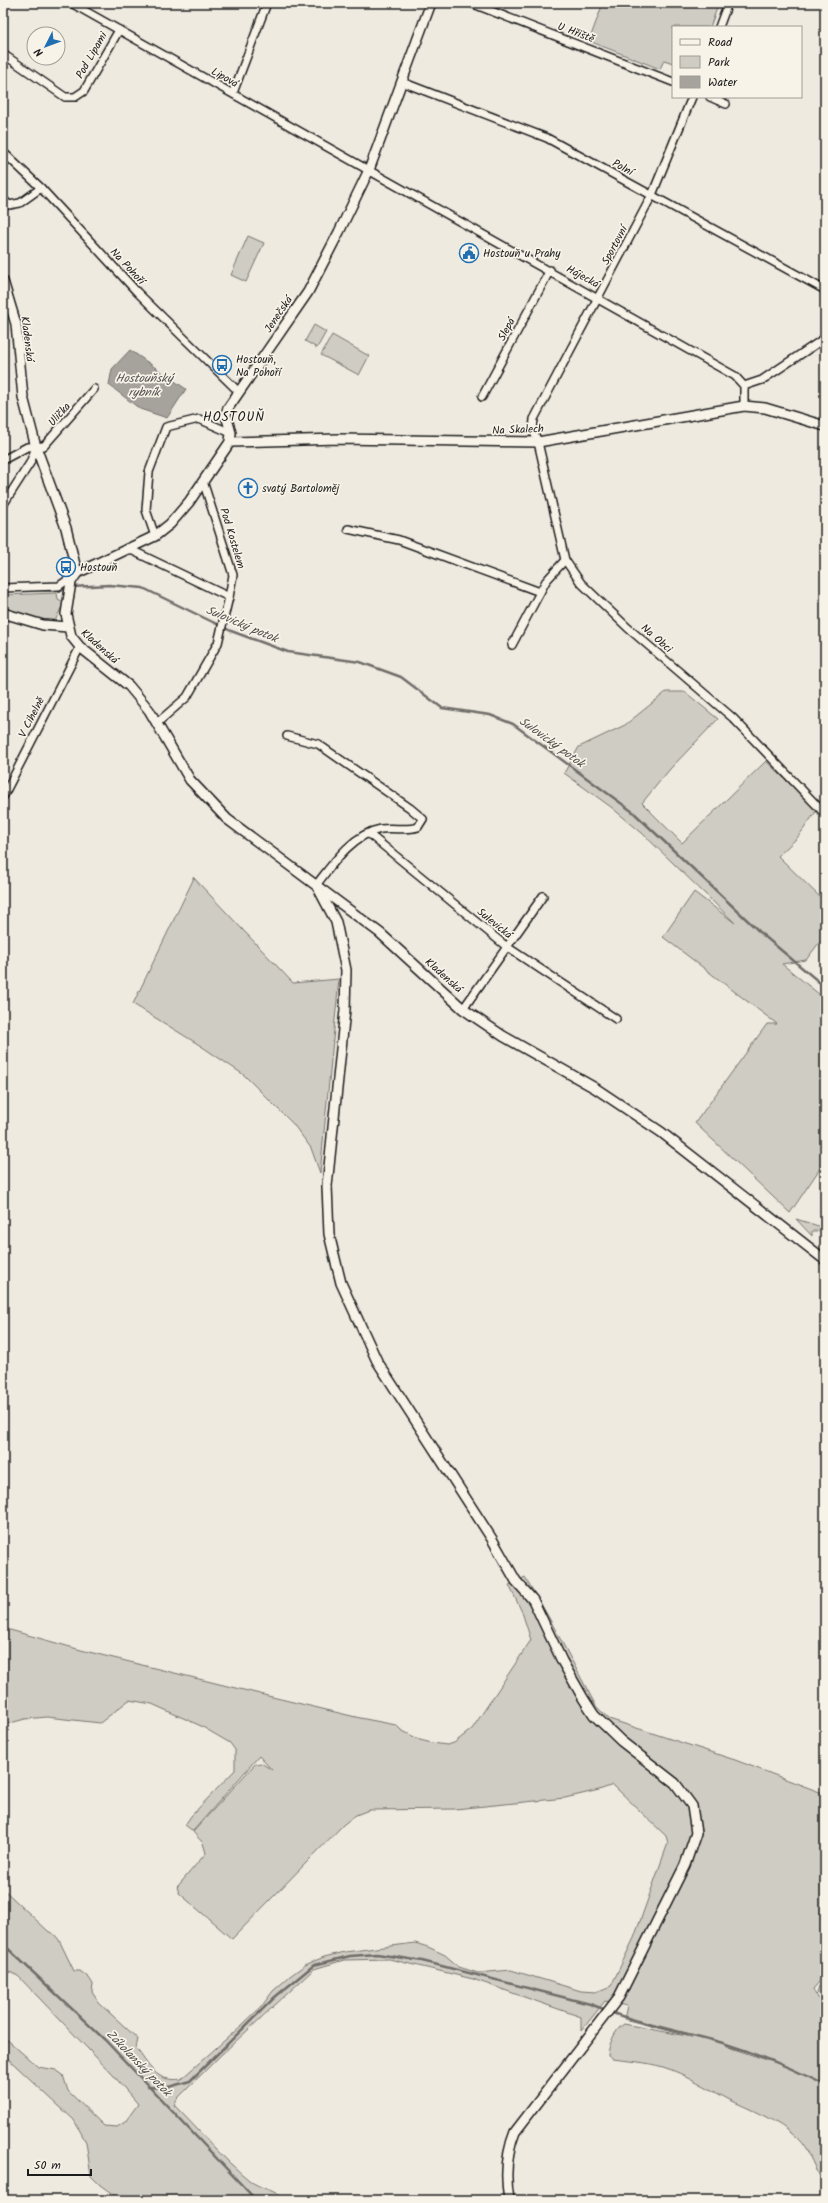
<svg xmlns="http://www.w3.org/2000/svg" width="828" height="2203" font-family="Kalam,sans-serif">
  <rect width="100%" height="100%" fill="#eeeae0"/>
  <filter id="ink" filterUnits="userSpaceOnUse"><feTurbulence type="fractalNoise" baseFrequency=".025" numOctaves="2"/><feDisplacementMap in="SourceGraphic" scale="8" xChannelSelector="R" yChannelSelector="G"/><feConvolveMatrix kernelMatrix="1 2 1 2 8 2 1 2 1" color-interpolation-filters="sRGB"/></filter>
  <g filter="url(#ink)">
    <g fill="#cfccc3" stroke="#767470" fill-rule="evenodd">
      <path d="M603,3H719L710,27H673V63L664,60L660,69L589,41Z"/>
      <path d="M248,236L264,243L246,282L231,275Z"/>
      <path d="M314,325L326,332L317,348L305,341Z"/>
      <path d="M332,335L369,356L359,375L321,355Z"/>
      <path d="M57,593L58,599L64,602L55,621L35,619L3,607V595Z"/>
      <path d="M666,692H685L718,719L670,769L642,803L682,843L766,761L817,810L798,837L778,856L825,902V935L806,960L782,964L825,999V1161L790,1213L695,1123L767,1024H777L663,937L694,892L735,923L642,833L611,807L564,773L579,747L625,725Z"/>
      <path d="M193,877L293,983L339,979L320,1173L311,1148L293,1124L244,1075L201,1046L133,1004L193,880Z"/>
      <path d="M796,1219L825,1228V1235L819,1231H812V1236Z"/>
      <path d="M525,1577L548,1616L596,1706L609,1719L735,1760L825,1794V1975L813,1989L817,1998L825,2004V2086L822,2085L825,2087V2181C813,2172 812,2152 797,2138C778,2120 751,2110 728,2099C707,2088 686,2074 663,2067C646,2062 628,2061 612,2059L608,2056C608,2046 615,2029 624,2024L692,2037L624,2019L627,2006L605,2001L581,2031V2017L473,1979L389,1959L344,1960L314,1969L222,2054L177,2099L174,2105C198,2129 223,2159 249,2180C259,2189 276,2189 284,2200H121L100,2185L91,2176L86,2142L74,2120L3,2054V2036L38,2067L56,2070L63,2075L68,2091L104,2126L117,2127L125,2122L138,2104L113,2075L18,1976L10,1972L3,1978V1889L48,1931L55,1935L59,1940L74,1971H80L89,1978L93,1984L92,1992L99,2003L138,2039L136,2048C149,2065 156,2083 181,2079L242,2025L261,2007L273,1991L290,1976L305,1965L324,1957L345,1952L415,1943L428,1947L445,1955L459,1967L478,1973L511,1970L581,1991L596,1992L611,1986L634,1938L668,1843L666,1836L613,1785L599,1790L565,1798L455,1809L369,1810L356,1815L344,1824L232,1939L179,1893L177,1887L206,1853L203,1843L193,1832L255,1764L261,1763L272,1770L259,1756L193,1831L185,1825L191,1816L235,1770V1750L230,1743L201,1726L152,1704L129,1700L100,1723L47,1717L25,1719L3,1725V1628L81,1650L268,1696L360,1718L396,1725L401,1730L420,1740L432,1743L447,1745L454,1743L472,1729L531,1640L522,1612L509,1585ZM725,2046L756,2054L779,2064Z"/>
      <path d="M825,1980V2001L817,1992L819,1986Z"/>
    </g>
    <path fill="#a6a39d" stroke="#6f6d69" d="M130,350L186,389L167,418L140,409L109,385L112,369Z"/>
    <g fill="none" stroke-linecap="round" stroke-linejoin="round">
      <g stroke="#6f6d69" stroke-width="2.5">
        <path d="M72,587L109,585L143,588L231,631L288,652L360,662L401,677L442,708L490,715L513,724L633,812L763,935L825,987"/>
        <path d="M33,590L60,591L67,589"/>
        <path d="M3,1944L105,2040L256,2200"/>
        <path d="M610,2012C647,2026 685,2032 723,2043C758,2054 792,2068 825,2085"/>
        <path d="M148,2087L165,2088L190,2081L275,1997L314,1965L350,1956L377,1954L422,1961L590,2004L606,2010"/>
      </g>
      <defs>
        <g id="minor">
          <path d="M71,3L735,376L744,386V406"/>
          <path d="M471,3L673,82"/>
          <path d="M719,27L728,3"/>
          <path d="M3,54L65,97H75L84,91L119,30"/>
          <path d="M402,82L547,138L825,290"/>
          <path d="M233,93L267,3"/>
          <path d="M692,97L652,195L534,419L533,430L538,442L565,560L581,583L628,628L733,718L825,814"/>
          <path d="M710,97L726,104"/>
          <path d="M3,152L41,188L137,292L239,392"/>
          <path d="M3,199L9,205L20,203L41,188"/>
          <path d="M744,386L762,380L825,338"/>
          <path d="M482,397L550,270"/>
          <path d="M3,460L27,447L44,446L94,389"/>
          <path d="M3,505L30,463L36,447"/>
          <path d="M348,529L399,540L540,592"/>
          <path d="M155,536L146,510L149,472L166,427L199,419L231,433"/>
          <path d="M127,548L229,597"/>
          <path d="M3,588L59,586L73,576"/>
          <path d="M512,645L546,581L565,560"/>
          <path d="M157,723L187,697L218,643L229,597L233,575L203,481"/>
          <path d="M287,736L318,744L410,808L423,819L418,827C406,831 394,827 381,829C353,834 333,863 317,884"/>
          <path d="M3,797L80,647"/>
          <path d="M369,834L507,947L616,1019"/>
          <path d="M463,1009L543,896"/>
        </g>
        <g id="tertiary">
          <path d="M431,3L369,170L339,232L308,292L228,408L226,415L231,433L230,442L189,502L170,524L155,536L77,573L71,582L66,614L71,636L80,647L129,686L149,710L190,780L227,819L380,933L463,1009L503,1036L595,1088L661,1132L825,1260"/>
          <path d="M3,281L16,324L23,397L36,447L66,528L77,573"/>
          <path d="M230,442L338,439L538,442L744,406L765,408L825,426"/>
          <path d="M3,613L43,625L68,627"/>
          <path d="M318,888L336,922L346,970L345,1010L327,1186L329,1234L341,1283L377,1361L492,1539L516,1581L533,1600L562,1661L583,1698L594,1715L621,1741L675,1783L692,1806L696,1833L685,1865L619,1997L515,2132C506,2154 505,2176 509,2200"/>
        </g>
      </defs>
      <use href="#minor" stroke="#1c1c1c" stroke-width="10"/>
      <use href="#tertiary" stroke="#1c1c1c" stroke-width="12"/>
      <use href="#minor" stroke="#f7f3e8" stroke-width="7"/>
      <use href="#tertiary" stroke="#f7f3e8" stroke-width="9"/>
    </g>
  </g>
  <defs>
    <symbol id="civic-ring" viewBox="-11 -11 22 22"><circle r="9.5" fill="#f7f3e8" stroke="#1f6fb2" stroke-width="1.5"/><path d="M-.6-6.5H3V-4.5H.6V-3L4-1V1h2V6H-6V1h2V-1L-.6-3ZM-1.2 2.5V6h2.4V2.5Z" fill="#1f6fb2"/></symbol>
    <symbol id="bus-ring" viewBox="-11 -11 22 22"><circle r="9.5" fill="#f7f3e8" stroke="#1f6fb2" stroke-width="1.5"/><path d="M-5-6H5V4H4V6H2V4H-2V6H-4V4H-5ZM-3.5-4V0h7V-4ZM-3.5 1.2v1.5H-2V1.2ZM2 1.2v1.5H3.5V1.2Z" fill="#1f6fb2"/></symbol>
    <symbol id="church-ring" viewBox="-11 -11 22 22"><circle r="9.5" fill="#f7f3e8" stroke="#1f6fb2" stroke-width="1.5"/><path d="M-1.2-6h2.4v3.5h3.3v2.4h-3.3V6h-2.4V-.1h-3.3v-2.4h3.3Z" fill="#1f6fb2"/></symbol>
  </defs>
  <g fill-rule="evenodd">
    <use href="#civic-ring" x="458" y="242" width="22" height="22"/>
    <use href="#bus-ring" x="211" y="354" width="22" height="22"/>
    <use href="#church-ring" x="237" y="477" width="22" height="22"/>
    <use href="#bus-ring" x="55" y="556" width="22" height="22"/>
  </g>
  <g text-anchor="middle" stroke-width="3.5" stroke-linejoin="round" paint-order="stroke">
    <g font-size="11" fill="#1c1c1c" stroke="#f7f3e8">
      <text transform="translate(576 32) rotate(21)" y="4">U Hřiště</text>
      <text transform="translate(91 55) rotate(-60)" y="4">Pod Lipami</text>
      <text transform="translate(225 77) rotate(29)" y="4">Lipová</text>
      <text transform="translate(623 167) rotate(29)" y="4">Polní</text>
      <text transform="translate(614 245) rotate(-62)" y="4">Sportovní</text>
      <text transform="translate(128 266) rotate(47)" y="4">Na Pohoří</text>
      <text transform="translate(583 276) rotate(29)" y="4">Hájecká</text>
      <text transform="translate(278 314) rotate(-56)" y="4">Jenečská</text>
      <text transform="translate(506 329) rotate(-62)" y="4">Slepá</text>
      <text transform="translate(28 339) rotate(83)" y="4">Kladenská</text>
      <text transform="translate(59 414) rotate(-48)" y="4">Ulička</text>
      <text transform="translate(518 429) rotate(-2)" y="4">Na Skalech</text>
      <text transform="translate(233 538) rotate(73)" y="4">Pod Kostelem</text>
      <text transform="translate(657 638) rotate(41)" y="4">Na Obci</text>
      <text transform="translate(100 646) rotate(42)" y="4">Kladenská</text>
      <text transform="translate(31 717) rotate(-63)" y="4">V Cihelně</text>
      <text transform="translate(495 923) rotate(39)" y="4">Sulevická</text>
      <text transform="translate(444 975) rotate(42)" y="4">Kladenská</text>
    </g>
    <g font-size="11" fill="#1c1c1c" stroke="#f7f3e8" text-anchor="start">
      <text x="483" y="257">Hostouň u Prahy</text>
      <text x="236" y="363">Hostouň,<tspan x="236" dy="13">Na Pohoří</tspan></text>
      <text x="262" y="492">svatý Bartoloměj</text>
      <text x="80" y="571">Hostouň</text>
    </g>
    <g font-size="12" font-style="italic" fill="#535250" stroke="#f7f3e8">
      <text x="144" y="382">Hostouňský<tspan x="144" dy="14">rybník</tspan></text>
      <text transform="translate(242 624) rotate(23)" y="4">Sulovický potok</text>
      <text transform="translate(552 742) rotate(36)" y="4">Sulovický potok</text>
      <text transform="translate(139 2063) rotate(46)" y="4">Zákolanský potok</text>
    </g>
    <g font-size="13" letter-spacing="1" fill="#1c1c1c" stroke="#f7f3e8">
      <text x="234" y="421">HOSTOUŇ</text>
    </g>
  </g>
  <rect width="828" height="2203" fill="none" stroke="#f7f3e8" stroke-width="16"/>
  <rect x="8" y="8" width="812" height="2187" fill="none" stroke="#1c1c1c" stroke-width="1.5" filter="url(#ink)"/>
  <rect x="672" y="26" width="130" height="72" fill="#f7f3e8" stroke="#9f9d96"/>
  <rect x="680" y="39" width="20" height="6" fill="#f7f3e8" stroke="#9f9d96"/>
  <text x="708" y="46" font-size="12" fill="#1c1c1c">Road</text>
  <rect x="680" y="56" width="20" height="12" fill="#cfccc3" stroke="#9f9d96"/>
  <text x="708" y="66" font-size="12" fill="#1c1c1c">Park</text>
  <rect x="680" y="76" width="20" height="12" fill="#a6a39d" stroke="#9f9d96"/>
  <text x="708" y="86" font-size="12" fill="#1c1c1c">Water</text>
  <g transform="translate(46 46) rotate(228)"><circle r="19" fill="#f7f3e8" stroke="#9f9d96"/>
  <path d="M0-3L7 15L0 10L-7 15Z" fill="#1f6fb2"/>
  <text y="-6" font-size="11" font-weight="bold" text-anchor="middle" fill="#1c1c1c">N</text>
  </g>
  <path d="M28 2169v6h63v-6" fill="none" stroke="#1c1c1c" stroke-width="2"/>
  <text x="34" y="2169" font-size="12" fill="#1c1c1c" stroke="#f7f3e8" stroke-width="3" paint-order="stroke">50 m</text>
</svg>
